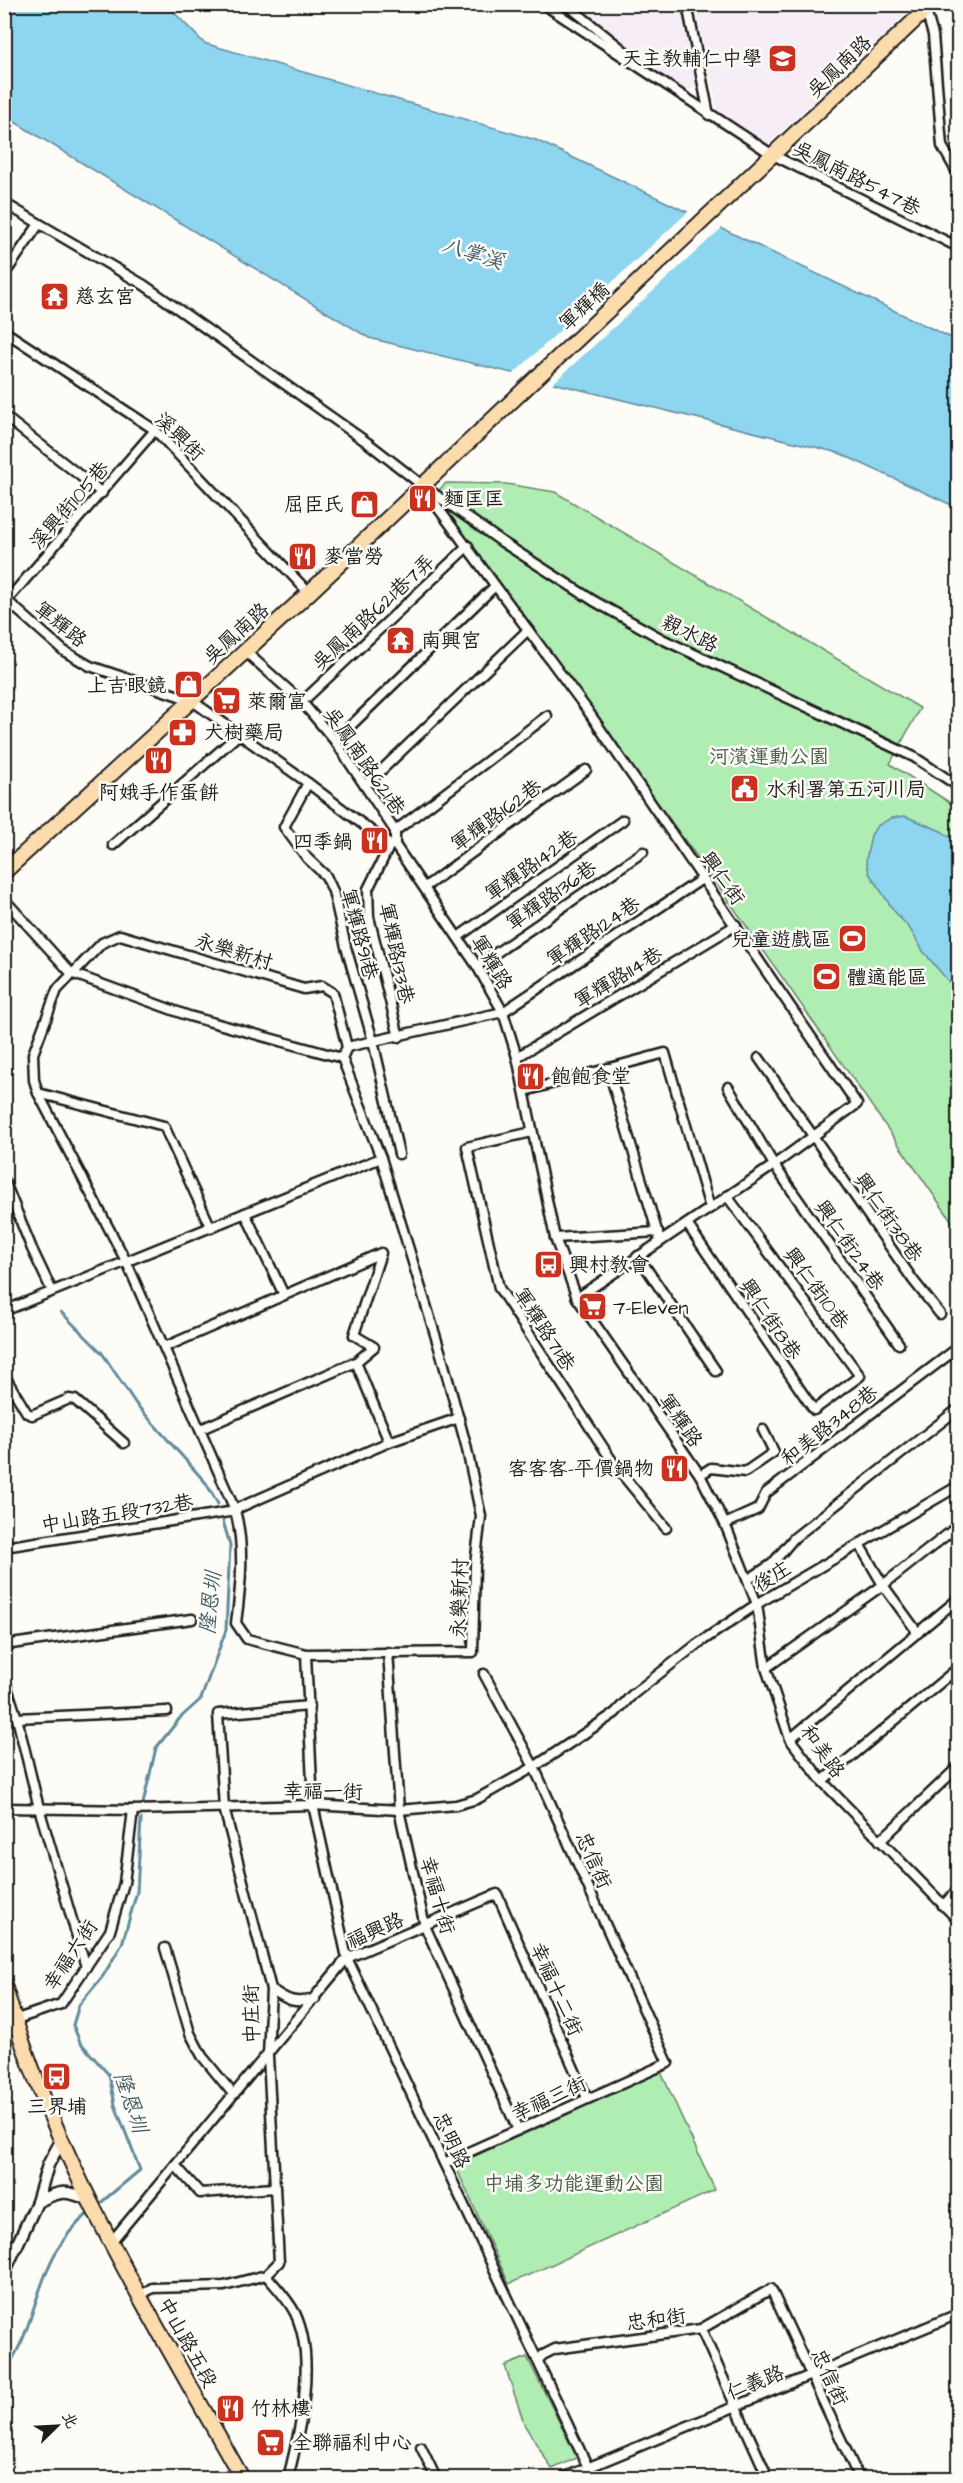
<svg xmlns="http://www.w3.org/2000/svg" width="963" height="2483" font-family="'Architects Daughter','LXGW WenKai TC',sans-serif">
  <rect width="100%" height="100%" fill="#fdfcf7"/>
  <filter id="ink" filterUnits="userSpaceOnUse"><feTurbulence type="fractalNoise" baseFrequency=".0167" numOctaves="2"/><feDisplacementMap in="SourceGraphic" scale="12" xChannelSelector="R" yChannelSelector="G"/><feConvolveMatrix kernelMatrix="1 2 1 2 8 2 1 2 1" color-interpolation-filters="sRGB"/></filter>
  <g filter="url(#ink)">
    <g fill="#f6edf7">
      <path d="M571,5H682L699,86L682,92Z"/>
      <path d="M695,5H917L766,146L718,111Z"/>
    </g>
    <g fill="#b0edb3" stroke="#668468" stroke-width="1.5">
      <path d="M446,483L506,484L555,492L920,708L890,764L958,808V1230L722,891L433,496Z"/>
      <path d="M661,2072L715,2190L509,2284L455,2165Z"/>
      <path d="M527,2357L577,2458L552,2469L525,2426L505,2366Z"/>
    </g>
    <g fill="#8ed5ef" stroke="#608b9b" stroke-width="1.5">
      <path d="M4,5H167L204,43L536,140L958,341V508L839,453L369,338L5,116Z"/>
      <path d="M905,816L941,831L958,843V993L923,951L910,929L894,911L869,873L866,860L871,835L877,826L891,818Z"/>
    </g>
    <path fill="#fdfcf7" d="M690,210L724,226L551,385L511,376Z"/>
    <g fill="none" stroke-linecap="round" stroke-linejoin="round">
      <g stroke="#608b9b" stroke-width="3">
        <path d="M61,1312L102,1353L136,1404L206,1483L218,1504"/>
        <path d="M142,1808L156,1748L180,1718L201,1699L226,1630L230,1545L223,1521"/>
        <path d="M98,2205L140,2170L115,2105L109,2075L80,2042L73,2025L79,2005L103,1976L122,1944L137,1892L141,1819"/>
        <path d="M4,2374C11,2362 19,2349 24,2336C43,2286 46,2248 91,2211"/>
      </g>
      <defs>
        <g id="minor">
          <path d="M543,4L773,155L958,247"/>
          <path d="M566,4L632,57"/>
          <path d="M687,4L709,115"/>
          <path d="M926,11L933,35L942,146L958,174"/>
          <path d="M4,203L144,285L368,443L422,485L502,542L594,601L662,639L914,757L958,786"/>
          <path d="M4,275L39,224"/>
          <path d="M4,331L155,430L309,593"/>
          <path d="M4,416L102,493"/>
          <path d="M427,493L588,711L857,1104L774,1165L577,1298"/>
          <path d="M4,598L64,651L90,666L191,700L308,783L390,845H395L477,966L503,1012L517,1057L555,1238L577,1298L700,1475L725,1524L757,1604L766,1668L790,1739L822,1781L958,1920"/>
          <path d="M4,604L155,430"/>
          <path d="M246,652L302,702L335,741L395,831V845"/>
          <path d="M302,702L468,546"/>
          <path d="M335,741L495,586"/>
          <path d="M308,783L284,827L307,858L326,876L333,891L346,947L373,1041L399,1154"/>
          <path d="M365,786L528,630"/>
          <path d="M395,831L547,716"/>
          <path d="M113,845L238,735"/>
          <path d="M390,845L368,889L369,917L399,1037"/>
          <path d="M425,887L586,770"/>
          <path d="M4,899L71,973L189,1016L342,1058"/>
          <path d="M458,937L623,820"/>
          <path d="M477,966L643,852"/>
          <path d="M347,1047L503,1012L702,879"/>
          <path d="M517,1057L736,925"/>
          <path d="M759,1058L913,1280L940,1314"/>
          <path d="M608,1068L660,1241"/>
          <path d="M728,1087L774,1165L899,1344"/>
          <path d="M525,1091L665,1053L710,1208"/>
          <path d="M38,1093L164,1126L211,1228"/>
          <path d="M532,1132L467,1147L499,1288L616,1467L666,1528"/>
          <path d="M4,1180L32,1249L52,1291"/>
          <path d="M245,1213L284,1295"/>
          <path d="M687,1224L814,1410L860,1376L727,1196"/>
          <path d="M555,1238L658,1232"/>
          <path d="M638,1256L716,1371"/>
          <path d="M4,1311L381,1158"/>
          <path d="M165,1347L381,1253L354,1335L374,1347L356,1362L389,1442"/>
          <path d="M4,1375L27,1413L32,1415L69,1399L75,1400L124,1443"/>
          <path d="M201,1429L356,1362"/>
          <path d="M700,1475L711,1468L745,1472L774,1452L763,1430"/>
          <path d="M725,1524L758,1509L766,1493L955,1350"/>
          <path d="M859,1544L883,1585L918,1633"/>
          <path d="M4,1547L229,1512L389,1442L459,1418"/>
          <path d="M749,1579L772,1564L794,1538L958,1409"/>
          <path d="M4,1645L192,1619"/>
          <path d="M388,1652L399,1810L425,1926L518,2130"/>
          <path d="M306,1654L247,1639L236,1623C241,1586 245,1547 235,1510L127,1263L38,1093L34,1080L33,1054L57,990L102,943L120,935L304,989L322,986L333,993L347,1047L342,1058L381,1158L441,1354L466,1445L481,1516L475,1565L473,1652L306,1654L313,1805L347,1958L593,2478"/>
          <path d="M766,1668L883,1585L958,1526"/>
          <path d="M4,1678L17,1718L39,1808L86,1967"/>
          <path d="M17,1718L167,1711"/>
          <path d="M790,1739L958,1599"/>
          <path d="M822,1781L958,1668"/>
          <path d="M4,1808L133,1810L313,1805L399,1810L456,1805L477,1799L534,1767L615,1713L632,1695L696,1645L757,1604L958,1486"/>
          <path d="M880,1841L958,1767"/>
          <path d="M943,1906L958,1889"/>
          <path d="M165,1948L190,2033L202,2056L233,2094"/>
          <path d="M271,1989C288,2001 295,2004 315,1999"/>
          <path d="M14,2020L61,2004L110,1931L124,1883L133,1810"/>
          <path d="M444,2163L668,2063L534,1767L484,1674"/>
          <path d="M175,2165L200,2193L275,2188"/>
          <path d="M111,2242L347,1958L497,1894L587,2098"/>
          <path d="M266,2275C276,2287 288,2299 295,2313C317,2359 300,2431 288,2478"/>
          <path d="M140,2296L152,2288L224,2286L266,2275L279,2262L268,2056L271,1989L224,1808L218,1714L309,1706"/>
          <path d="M701,2329L768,2478"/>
          <path d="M538,2360L543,2355L555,2349L701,2329L771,2289L859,2478"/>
          <path d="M421,2447L436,2478"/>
          <path d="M563,2478L958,2314"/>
        </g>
        <g id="tertiary">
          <path d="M37,2202C59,2191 67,2189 89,2200"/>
          <path d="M4,2273L37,2202L48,2165L61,2141"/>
        </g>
        <g id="primary">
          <path d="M4,872L309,593L932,4"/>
          <path d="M4,1985C55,2162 153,2319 242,2478"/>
        </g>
      </defs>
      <use href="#minor" stroke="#1c1c1c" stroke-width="13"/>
      <use href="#tertiary" stroke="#1c1c1c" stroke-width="15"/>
      <use href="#primary" stroke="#1c1c1c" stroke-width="18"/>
      <use href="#minor" stroke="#fdfcf7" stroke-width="8"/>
      <use href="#tertiary" stroke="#fdfcf7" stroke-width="10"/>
      <use href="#primary" stroke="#fcdcac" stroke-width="14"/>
    </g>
  </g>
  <defs>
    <symbol id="school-square" viewBox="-11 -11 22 22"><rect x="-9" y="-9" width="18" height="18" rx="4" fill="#c8321e" stroke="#fdfcf7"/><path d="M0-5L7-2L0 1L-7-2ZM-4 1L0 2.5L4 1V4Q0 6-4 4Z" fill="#fff"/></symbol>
    <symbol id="temple-square" viewBox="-11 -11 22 22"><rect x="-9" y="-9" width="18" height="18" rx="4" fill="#c8321e" stroke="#fdfcf7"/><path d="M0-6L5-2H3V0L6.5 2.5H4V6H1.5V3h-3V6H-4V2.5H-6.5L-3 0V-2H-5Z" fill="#fff"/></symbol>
    <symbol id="restaurant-square" viewBox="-11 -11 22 22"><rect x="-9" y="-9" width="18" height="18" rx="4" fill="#c8321e" stroke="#fdfcf7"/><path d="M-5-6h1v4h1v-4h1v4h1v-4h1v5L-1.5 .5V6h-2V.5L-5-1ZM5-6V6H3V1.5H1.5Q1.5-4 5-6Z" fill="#fff"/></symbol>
    <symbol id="shop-square" viewBox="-11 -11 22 22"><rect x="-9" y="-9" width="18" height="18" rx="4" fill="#c8321e" stroke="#fdfcf7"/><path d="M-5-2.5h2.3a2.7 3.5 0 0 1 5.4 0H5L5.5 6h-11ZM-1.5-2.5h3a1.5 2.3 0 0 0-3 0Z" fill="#fff"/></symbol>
    <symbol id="supermarket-square" viewBox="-11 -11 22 22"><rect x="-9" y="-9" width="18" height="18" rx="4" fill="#c8321e" stroke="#fdfcf7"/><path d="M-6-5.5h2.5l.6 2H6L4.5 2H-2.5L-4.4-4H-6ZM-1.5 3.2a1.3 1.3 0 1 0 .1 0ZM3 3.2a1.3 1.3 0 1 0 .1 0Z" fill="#fff"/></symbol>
    <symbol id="pharmacy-square" viewBox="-11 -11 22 22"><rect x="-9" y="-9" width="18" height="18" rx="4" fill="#c8321e" stroke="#fdfcf7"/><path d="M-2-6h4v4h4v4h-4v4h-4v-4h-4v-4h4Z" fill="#fff"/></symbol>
    <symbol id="civic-square" viewBox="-11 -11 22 22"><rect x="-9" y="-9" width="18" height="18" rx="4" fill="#c8321e" stroke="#fdfcf7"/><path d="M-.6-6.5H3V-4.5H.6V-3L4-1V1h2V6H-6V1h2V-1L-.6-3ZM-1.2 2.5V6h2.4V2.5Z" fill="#fff"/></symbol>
    <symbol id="stadium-square" viewBox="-11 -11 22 22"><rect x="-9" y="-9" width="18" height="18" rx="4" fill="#c8321e" stroke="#fdfcf7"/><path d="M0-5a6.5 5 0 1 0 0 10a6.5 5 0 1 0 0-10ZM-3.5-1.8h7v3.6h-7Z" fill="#fff"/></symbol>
    <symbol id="bus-square" viewBox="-11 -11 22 22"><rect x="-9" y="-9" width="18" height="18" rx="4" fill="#c8321e" stroke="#fdfcf7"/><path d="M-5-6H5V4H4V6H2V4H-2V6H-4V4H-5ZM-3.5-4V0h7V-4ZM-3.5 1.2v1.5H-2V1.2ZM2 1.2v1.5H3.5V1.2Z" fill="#fff"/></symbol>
  </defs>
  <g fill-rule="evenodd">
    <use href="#school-square" x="766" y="42" width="33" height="33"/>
    <use href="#temple-square" x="38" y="280" width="33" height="33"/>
    <use href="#restaurant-square" x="406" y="482" width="33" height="33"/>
    <use href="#shop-square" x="348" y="488" width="33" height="33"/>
    <use href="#restaurant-square" x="286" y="540" width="33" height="33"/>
    <use href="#temple-square" x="384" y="624" width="33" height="33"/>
    <use href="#shop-square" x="172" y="668" width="33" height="33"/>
    <use href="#supermarket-square" x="210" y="684" width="33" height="33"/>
    <use href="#pharmacy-square" x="166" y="716" width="33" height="33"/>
    <use href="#restaurant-square" x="142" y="744" width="33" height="33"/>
    <use href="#civic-square" x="728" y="772" width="33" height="33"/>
    <use href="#restaurant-square" x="358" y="824" width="33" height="33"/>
    <use href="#stadium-square" x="836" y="922" width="33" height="33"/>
    <use href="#stadium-square" x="810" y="960" width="33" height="33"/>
    <use href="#restaurant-square" x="514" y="1060" width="33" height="33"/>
    <use href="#bus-square" x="532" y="1248" width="33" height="33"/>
    <use href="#supermarket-square" x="576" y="1290" width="33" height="33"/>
    <use href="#restaurant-square" x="658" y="1452" width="33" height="33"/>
    <use href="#bus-square" x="40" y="2060" width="33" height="33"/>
    <use href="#restaurant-square" x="214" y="2392" width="33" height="33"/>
    <use href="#supermarket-square" x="254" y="2426" width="33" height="33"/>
  </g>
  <g text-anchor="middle" stroke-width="5" stroke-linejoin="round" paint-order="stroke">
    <g font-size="20" fill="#1c1c1c" stroke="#fdfcf7" text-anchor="start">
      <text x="762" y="65" text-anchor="end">天主教輔仁中學</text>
      <text x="75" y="303">慈玄宮</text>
      <text x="444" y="505">麵匡匡</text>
      <text x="344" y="511" text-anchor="end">屈臣氏</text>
      <text x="324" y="563">麥當勞</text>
      <text x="421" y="647">南興宮</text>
      <text x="167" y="692" text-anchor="end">上吉眼鏡</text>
      <text x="247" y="708">萊爾富</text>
      <text x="204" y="739">大樹藥局</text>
      <text x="766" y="796">水利署第五河川局</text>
      <text x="159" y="799" text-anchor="middle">阿娥手作蛋餅</text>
      <text x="353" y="848" text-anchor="end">四季鍋</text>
      <text x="831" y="946" text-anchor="end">兒童遊戲區</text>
      <text x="847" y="984">體適能區</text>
      <text x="551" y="1083">飽飽食堂</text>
      <text x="569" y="1271">興村教會</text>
      <text x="613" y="1314">7-Eleven</text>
      <text x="654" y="1475" text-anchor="end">客客客-平價鍋物</text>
      <text x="57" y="2113" text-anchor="middle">三界埔</text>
      <text x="251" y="2415">竹林樓</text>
      <text x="292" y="2449">全聯福利中心</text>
    </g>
    <g font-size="20" fill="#1c1c1c" stroke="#fdfcf7">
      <text transform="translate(839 66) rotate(-44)" y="7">吳鳳南路</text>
      <text transform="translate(857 178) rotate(27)" y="7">吳鳳南路547巷</text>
      <text transform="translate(584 306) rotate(-43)" y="7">軍輝橋</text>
      <text transform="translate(180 436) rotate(44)" y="7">溪興街</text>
      <text transform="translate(69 505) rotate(-49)" y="7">溪興街105巷</text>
      <text transform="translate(373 612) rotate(-43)" y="7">吳鳳南路621巷7弄</text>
      <text transform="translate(61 624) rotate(38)" y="7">軍輝路</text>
      <text transform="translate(236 633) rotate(-42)" y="7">吳鳳南路</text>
      <text transform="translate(690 633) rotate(26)" y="7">親水路</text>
      <text transform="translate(365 761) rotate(55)" y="7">吳鳳南路621巷</text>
      <text transform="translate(496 815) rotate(-36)" y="7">軍輝路162巷</text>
      <text transform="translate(531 865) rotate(-35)" y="7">軍輝路142巷</text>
      <text transform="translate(723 878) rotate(54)" y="7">興仁街</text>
      <text transform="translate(551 895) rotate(-35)" y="7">軍輝路136巷</text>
      <text transform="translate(593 931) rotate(-34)" y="7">軍輝路124巷</text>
      <text transform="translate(360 934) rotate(75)" y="7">軍輝路91巷</text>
      <text transform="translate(234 951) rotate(17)" y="7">永樂新村</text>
      <text transform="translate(397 953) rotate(78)" y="7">軍輝路133巷</text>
      <text transform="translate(492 962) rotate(58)" y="7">軍輝路</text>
      <text transform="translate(618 977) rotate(-31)" y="7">軍輝路114巷</text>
      <text transform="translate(889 1217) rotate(55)" y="7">興仁街38巷</text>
      <text transform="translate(850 1245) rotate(55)" y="7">興仁街24巷</text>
      <text transform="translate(817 1288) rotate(54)" y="7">興仁街10巷</text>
      <text transform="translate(771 1319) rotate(56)" y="7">興仁街8巷</text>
      <text transform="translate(545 1329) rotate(57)" y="7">軍輝路71巷</text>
      <text transform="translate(681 1420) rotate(55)" y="7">軍輝路</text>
      <text transform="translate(829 1425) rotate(-38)" y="7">和美路348巷</text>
      <text transform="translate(117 1513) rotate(-9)" y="7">中山路五段732巷</text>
      <text transform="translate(772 1576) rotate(-31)" y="7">後庄</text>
      <text transform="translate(459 1598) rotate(-88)" y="7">永樂新村</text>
      <text transform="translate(823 1751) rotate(54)" y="7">和美路</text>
      <text transform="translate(323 1791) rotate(1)" y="7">幸福一街</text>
      <text transform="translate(594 1860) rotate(66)" y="7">忠信街</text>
      <text transform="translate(438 1895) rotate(74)" y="7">幸福十街</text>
      <text transform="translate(375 1930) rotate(-24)" y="7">福興路</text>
      <text transform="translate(70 1955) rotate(-56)" y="7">幸福六街</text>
      <text transform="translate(557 1989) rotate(66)" y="7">幸福十二街</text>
      <text transform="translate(251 2014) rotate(-91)" y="7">中庄街</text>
      <text transform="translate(549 2098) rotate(-24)" y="7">幸福三街</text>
      <text transform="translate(452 2140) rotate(65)" y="7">忠明路</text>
      <text transform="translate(656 2319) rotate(-8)" y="7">忠和街</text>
      <text transform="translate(188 2342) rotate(61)" y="7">中山路五段</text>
      <text transform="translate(830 2377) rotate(65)" y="7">忠信街</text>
      <text transform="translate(755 2382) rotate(-22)" y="7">仁義路</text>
    </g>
    <g font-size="20" fill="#485b49" stroke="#fdfcf7">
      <text x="769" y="763">河濱運動公園</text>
      <text x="574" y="2190">中埔多功能運動公園</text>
    </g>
    <g font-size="21" font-style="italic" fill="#445d66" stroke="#fdfcf7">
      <text transform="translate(473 253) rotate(17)" y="7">八掌溪</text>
      <text transform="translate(210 1603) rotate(-84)" y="7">隆恩圳</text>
      <text transform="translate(131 2102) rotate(71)" y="7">隆恩圳</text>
    </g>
  </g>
  <rect width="963" height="2483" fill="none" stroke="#fdfcf7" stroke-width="24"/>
  <rect x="12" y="12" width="939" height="2459" fill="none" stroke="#1c1c1c" stroke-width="2" filter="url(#ink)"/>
  <g transform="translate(57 2426) rotate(66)" stroke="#fdfcf7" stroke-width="4.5" paint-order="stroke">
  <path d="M0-4.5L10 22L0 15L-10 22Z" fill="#1c1c1c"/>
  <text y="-9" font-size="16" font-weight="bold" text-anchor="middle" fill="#1c1c1c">北</text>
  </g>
</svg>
